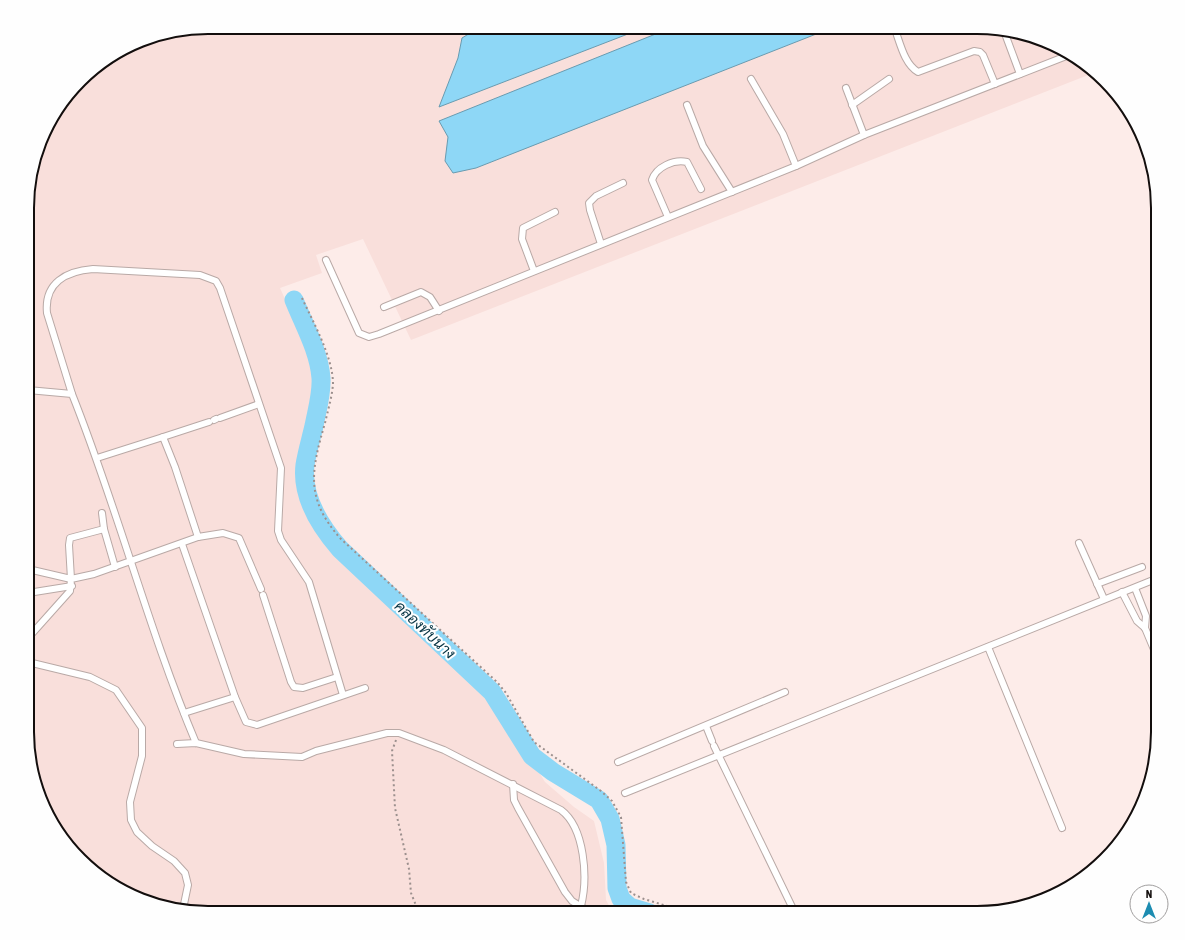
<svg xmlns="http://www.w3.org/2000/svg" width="1185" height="940" font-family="'Asap Condensed',Sarabun,sans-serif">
  <rect width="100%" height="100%" fill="#fdece9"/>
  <path fill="#f9dfdb" d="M208,27H988L1046,41L1096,72L411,340L363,239L316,255L322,273L280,288L313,361L316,378L302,482L305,505L407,622L501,710L545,782L574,807L594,821L604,863L606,900L613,913H197L139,899L89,868L46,812L27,744L29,185L51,118L89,72L150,37Z"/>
  <g fill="#8ed7f6" stroke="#699bb0">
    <path d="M480,27H646L439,107L458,58L462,38Z"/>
    <path d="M673,27H834L476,168L453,173L445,161L448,137L439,121Z"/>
  </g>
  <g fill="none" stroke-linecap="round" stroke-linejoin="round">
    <path stroke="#8ed7f6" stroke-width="19" d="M294,300C304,325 319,351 321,378C322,394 317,410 314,426C311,439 307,452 305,465C301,497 320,526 340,549L492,692L532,756L553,772L599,800L610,819L616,845L617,888L621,899L630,907L650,913"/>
    <defs>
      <g id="service">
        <path d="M894,27C900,42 904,64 918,72L974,51L980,52L983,55L995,84"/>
        <path d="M1004,31L1020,74"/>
        <path d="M751,79L783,134L796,166"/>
        <path d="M846,88L864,135"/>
        <path d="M687,105L703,146L732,192"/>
        <path d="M852,105L889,79"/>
        <path d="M668,217L652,180C656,167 674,159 687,162L701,189"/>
        <path d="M601,244L590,210L589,203L596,196L623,183"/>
        <path d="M326,260L359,333L369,337L379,334L796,166L864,135L1069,55"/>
        <path d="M534,271L522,239L523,228L555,212"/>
        <path d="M384,307L421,292L430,297L439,311"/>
        <path d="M28,390L72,394C118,509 148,629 196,743"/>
        <path d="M72,394L47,313C44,283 66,271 93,269L200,275L216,281L220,288L281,468L278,531L281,540L309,582L343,695"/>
        <path d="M220,418L259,404"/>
        <path d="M214,420L216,419"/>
        <path d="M163,437L209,422"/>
        <path d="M97,458L163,437L175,467L198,537L223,533L239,538L261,589"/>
        <path d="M28,474L31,470L28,452"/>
        <path d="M102,513L104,529L115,567"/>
        <path d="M1079,543L1104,599"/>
        <path d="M182,544L235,697L184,713"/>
        <path d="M28,569L71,579L69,545L70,538L104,529"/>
        <path d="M1097,584L1142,567"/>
        <path d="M1135,588L1146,616L1145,628"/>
        <path d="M1122,592L1137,621L1145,628L1158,659"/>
        <path d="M28,593L72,586"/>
        <path d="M263,595L291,682L294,687L303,688L337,677"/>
        <path d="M28,638L70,591L71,579L94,574L198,537"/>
        <path d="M988,647L1062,828"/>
        <path d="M28,662L90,677L116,690L142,728V756L130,802L131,820L137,832L152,846L174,861L185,873L188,885L183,909"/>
        <path d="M235,697L246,722L257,725L365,688"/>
        <path d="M706,726L712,741"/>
        <path d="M177,744L196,743L244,754L302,757L316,751L387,733H399L444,750L561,810C585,828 588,878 581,906"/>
        <path d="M714,746L795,913"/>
        <path d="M618,762L785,692"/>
        <path d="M513,784L514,800L518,808L565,892L572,901L591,913"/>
        <path d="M625,793L1158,578"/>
      </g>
    </defs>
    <use href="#service" stroke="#b9a9a6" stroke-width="8"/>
    <g stroke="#9c908e" stroke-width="2" stroke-dasharray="2 3" stroke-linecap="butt">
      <path d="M50,122L52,117"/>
      <path d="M302,298C313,322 333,357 333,384C332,397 328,410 325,423C311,471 305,499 341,539L497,682L506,693L534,742L601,791L612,801L621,817L626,882L631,893L644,899L667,906L678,913"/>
      <path d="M396,740L392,751L395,808L409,869L411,893L419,913"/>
    </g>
    <use href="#service" stroke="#fff" stroke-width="6"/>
  </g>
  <g text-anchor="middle" stroke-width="4" stroke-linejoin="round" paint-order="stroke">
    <g font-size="15" font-style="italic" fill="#053343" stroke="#fefefe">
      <text transform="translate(425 630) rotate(43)" y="5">คลองทับนาง</text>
    </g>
  </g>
  <path d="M0 0H1185V940H0ZM208 34H977A174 174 0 0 1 1151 208V732A174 174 0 0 1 977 906H208A174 174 0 0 1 34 732V208A174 174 0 0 1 208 34Z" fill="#fefefe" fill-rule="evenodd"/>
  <path fill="none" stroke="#130e0d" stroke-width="2" d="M208 34H977A174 174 0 0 1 1151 208V732A174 174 0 0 1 977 906H208A174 174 0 0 1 34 732V208A174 174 0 0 1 208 34Z"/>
  <g transform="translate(1149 904)"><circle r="19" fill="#fefefe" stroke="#a09e9e"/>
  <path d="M0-3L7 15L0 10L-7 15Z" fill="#1c8cb1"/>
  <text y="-6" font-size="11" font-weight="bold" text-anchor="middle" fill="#130e0d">N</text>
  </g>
</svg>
